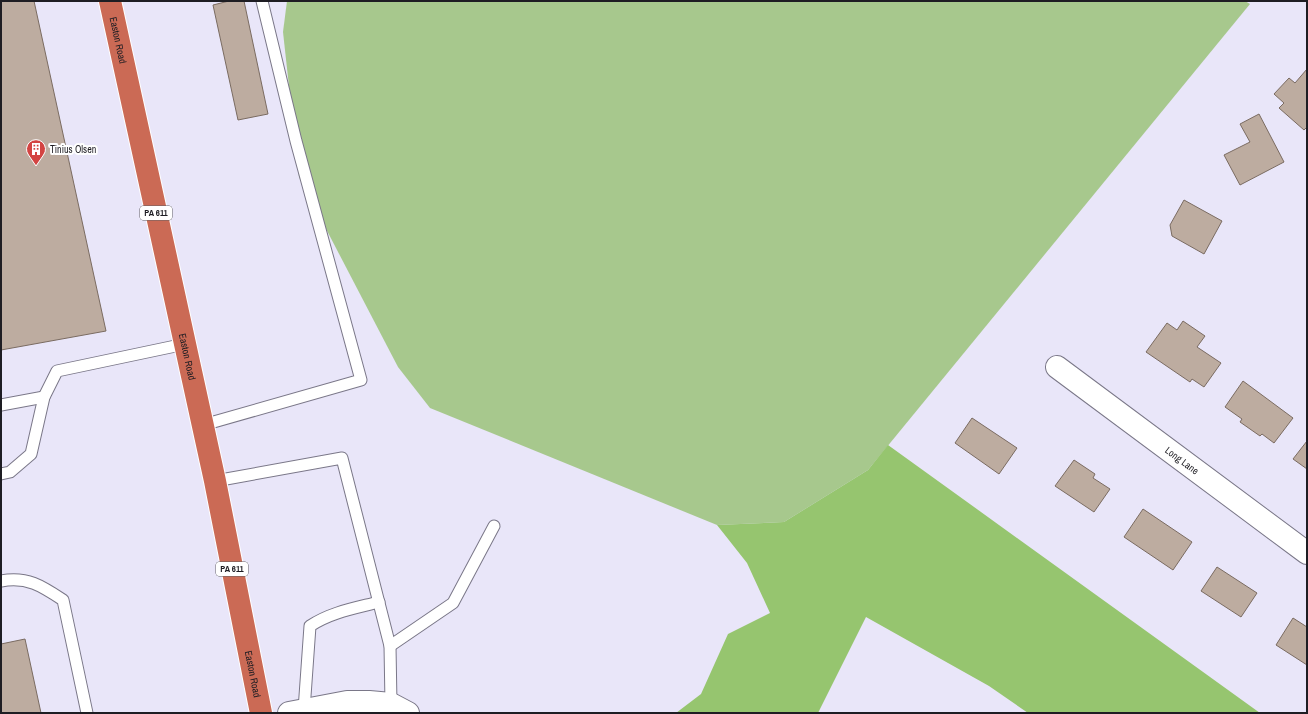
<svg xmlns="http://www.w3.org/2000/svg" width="1308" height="714" font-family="'Archivo Narrow',sans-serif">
  <rect width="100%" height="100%" fill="#e9e6f9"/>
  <path fill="#a7c88d" d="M287,1H1245L1250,4L868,470L784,522L717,525L430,408L398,367L299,177L283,32Z"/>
  <path fill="#96c56f" d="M888,445L1260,713H1028L989,686L866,617L818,713H676L701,694L728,634L770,613L747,563L717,525L784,522L868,470Z"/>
  <g fill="#bdaca0" stroke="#7a6b61">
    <path d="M1,1H34L106,331L1,350Z"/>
    <path d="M229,1H244L268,114L238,120L213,5Z"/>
    <path d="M1307,69V127L1304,130L1279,108L1284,103L1274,94L1289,78L1295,83Z"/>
    <path d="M1259,114L1284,162L1240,185L1224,155L1250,142L1240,124Z"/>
    <path d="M1184,200L1222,221L1204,254L1172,236L1170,225Z"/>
    <path d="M1183,321L1205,336L1197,347L1221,363L1204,387L1192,379L1190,382L1146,352L1167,323L1177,330Z"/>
    <path d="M1243,381L1293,418L1274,443L1262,434L1260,436L1240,422L1242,419L1225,407Z"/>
    <path d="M972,418L1017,448L999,474L955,443Z"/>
    <path d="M1307,441V469L1293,459Z"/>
    <path d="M1074,460L1095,474L1093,478L1110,489L1094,512L1055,486Z"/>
    <path d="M1143,509L1192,542L1173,570L1124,537Z"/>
    <path d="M1217,567L1257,593L1241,617L1201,591Z"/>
    <path d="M1293,618L1307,627V665L1276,645Z"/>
    <path d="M25,639L41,713H1V644Z"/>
  </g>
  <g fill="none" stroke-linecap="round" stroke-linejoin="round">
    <defs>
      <g id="lane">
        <path d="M1,405L44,397"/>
        <path d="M203,425L361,380L296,141L262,1"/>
        <path d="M1,474L10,472L31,454L44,397L57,371L185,344"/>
        <path d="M215,481L342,458L390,646L391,704"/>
        <path d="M1,581C27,576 42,586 63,600L87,713"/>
        <path d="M390,646L453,603L494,526"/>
        <path d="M304,710L310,626C331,612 356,608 379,602"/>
      </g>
      <g id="street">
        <path id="s1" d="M1057,367L1307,553"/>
        <path d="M289,713L347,702H369L391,704L408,713"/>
      </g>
      <g id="highway">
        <path id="s2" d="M110,1L215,481L261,713"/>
      </g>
    </defs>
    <use href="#lane" stroke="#7a7788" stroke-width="13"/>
    <use href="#street" stroke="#7a7788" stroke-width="24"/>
    <use href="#highway" stroke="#fff" stroke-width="24"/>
    <use href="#lane" stroke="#fff" stroke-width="11"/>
    <use href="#street" stroke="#fff" stroke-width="22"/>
    <use href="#highway" stroke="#cb6a55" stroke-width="22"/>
  </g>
  <defs>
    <symbol id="building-pin" viewBox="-11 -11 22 30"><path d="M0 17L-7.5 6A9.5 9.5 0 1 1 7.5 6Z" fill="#d34442" stroke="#fff"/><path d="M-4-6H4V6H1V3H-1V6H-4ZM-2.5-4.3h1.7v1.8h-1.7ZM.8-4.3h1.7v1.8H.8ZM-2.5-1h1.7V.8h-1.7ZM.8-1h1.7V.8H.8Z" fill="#fff"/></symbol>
  </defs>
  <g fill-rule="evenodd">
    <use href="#building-pin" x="25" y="138" width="22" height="30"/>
  </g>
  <g text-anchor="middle" stroke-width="4" stroke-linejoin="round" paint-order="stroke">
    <g fill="#fff" stroke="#626165" stroke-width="1">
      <rect x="140" y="206" width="32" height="14" rx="3"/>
      <rect x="216" y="562" width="32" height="14" rx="3"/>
    </g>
    <g font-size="9" font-weight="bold" fill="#1e1d23">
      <text x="156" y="216">PA 611</text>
      <text x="232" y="572">PA 611</text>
    </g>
    <g font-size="10" fill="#1e1d23" stroke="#fff">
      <text dy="4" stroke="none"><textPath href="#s2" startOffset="40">Easton Road</textPath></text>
      <text dy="4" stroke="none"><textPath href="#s2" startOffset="364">Easton Road</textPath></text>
      <text dy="4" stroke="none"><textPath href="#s1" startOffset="156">Long Lane</textPath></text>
      <text dy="4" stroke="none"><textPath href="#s2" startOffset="688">Easton Road</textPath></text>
    </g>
    <g font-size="10" fill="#1e1d23" stroke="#fff" text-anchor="start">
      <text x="50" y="153">Tinius Olsen</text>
    </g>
  </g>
  <rect width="1308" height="714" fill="none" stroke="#1e1d23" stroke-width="4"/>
</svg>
